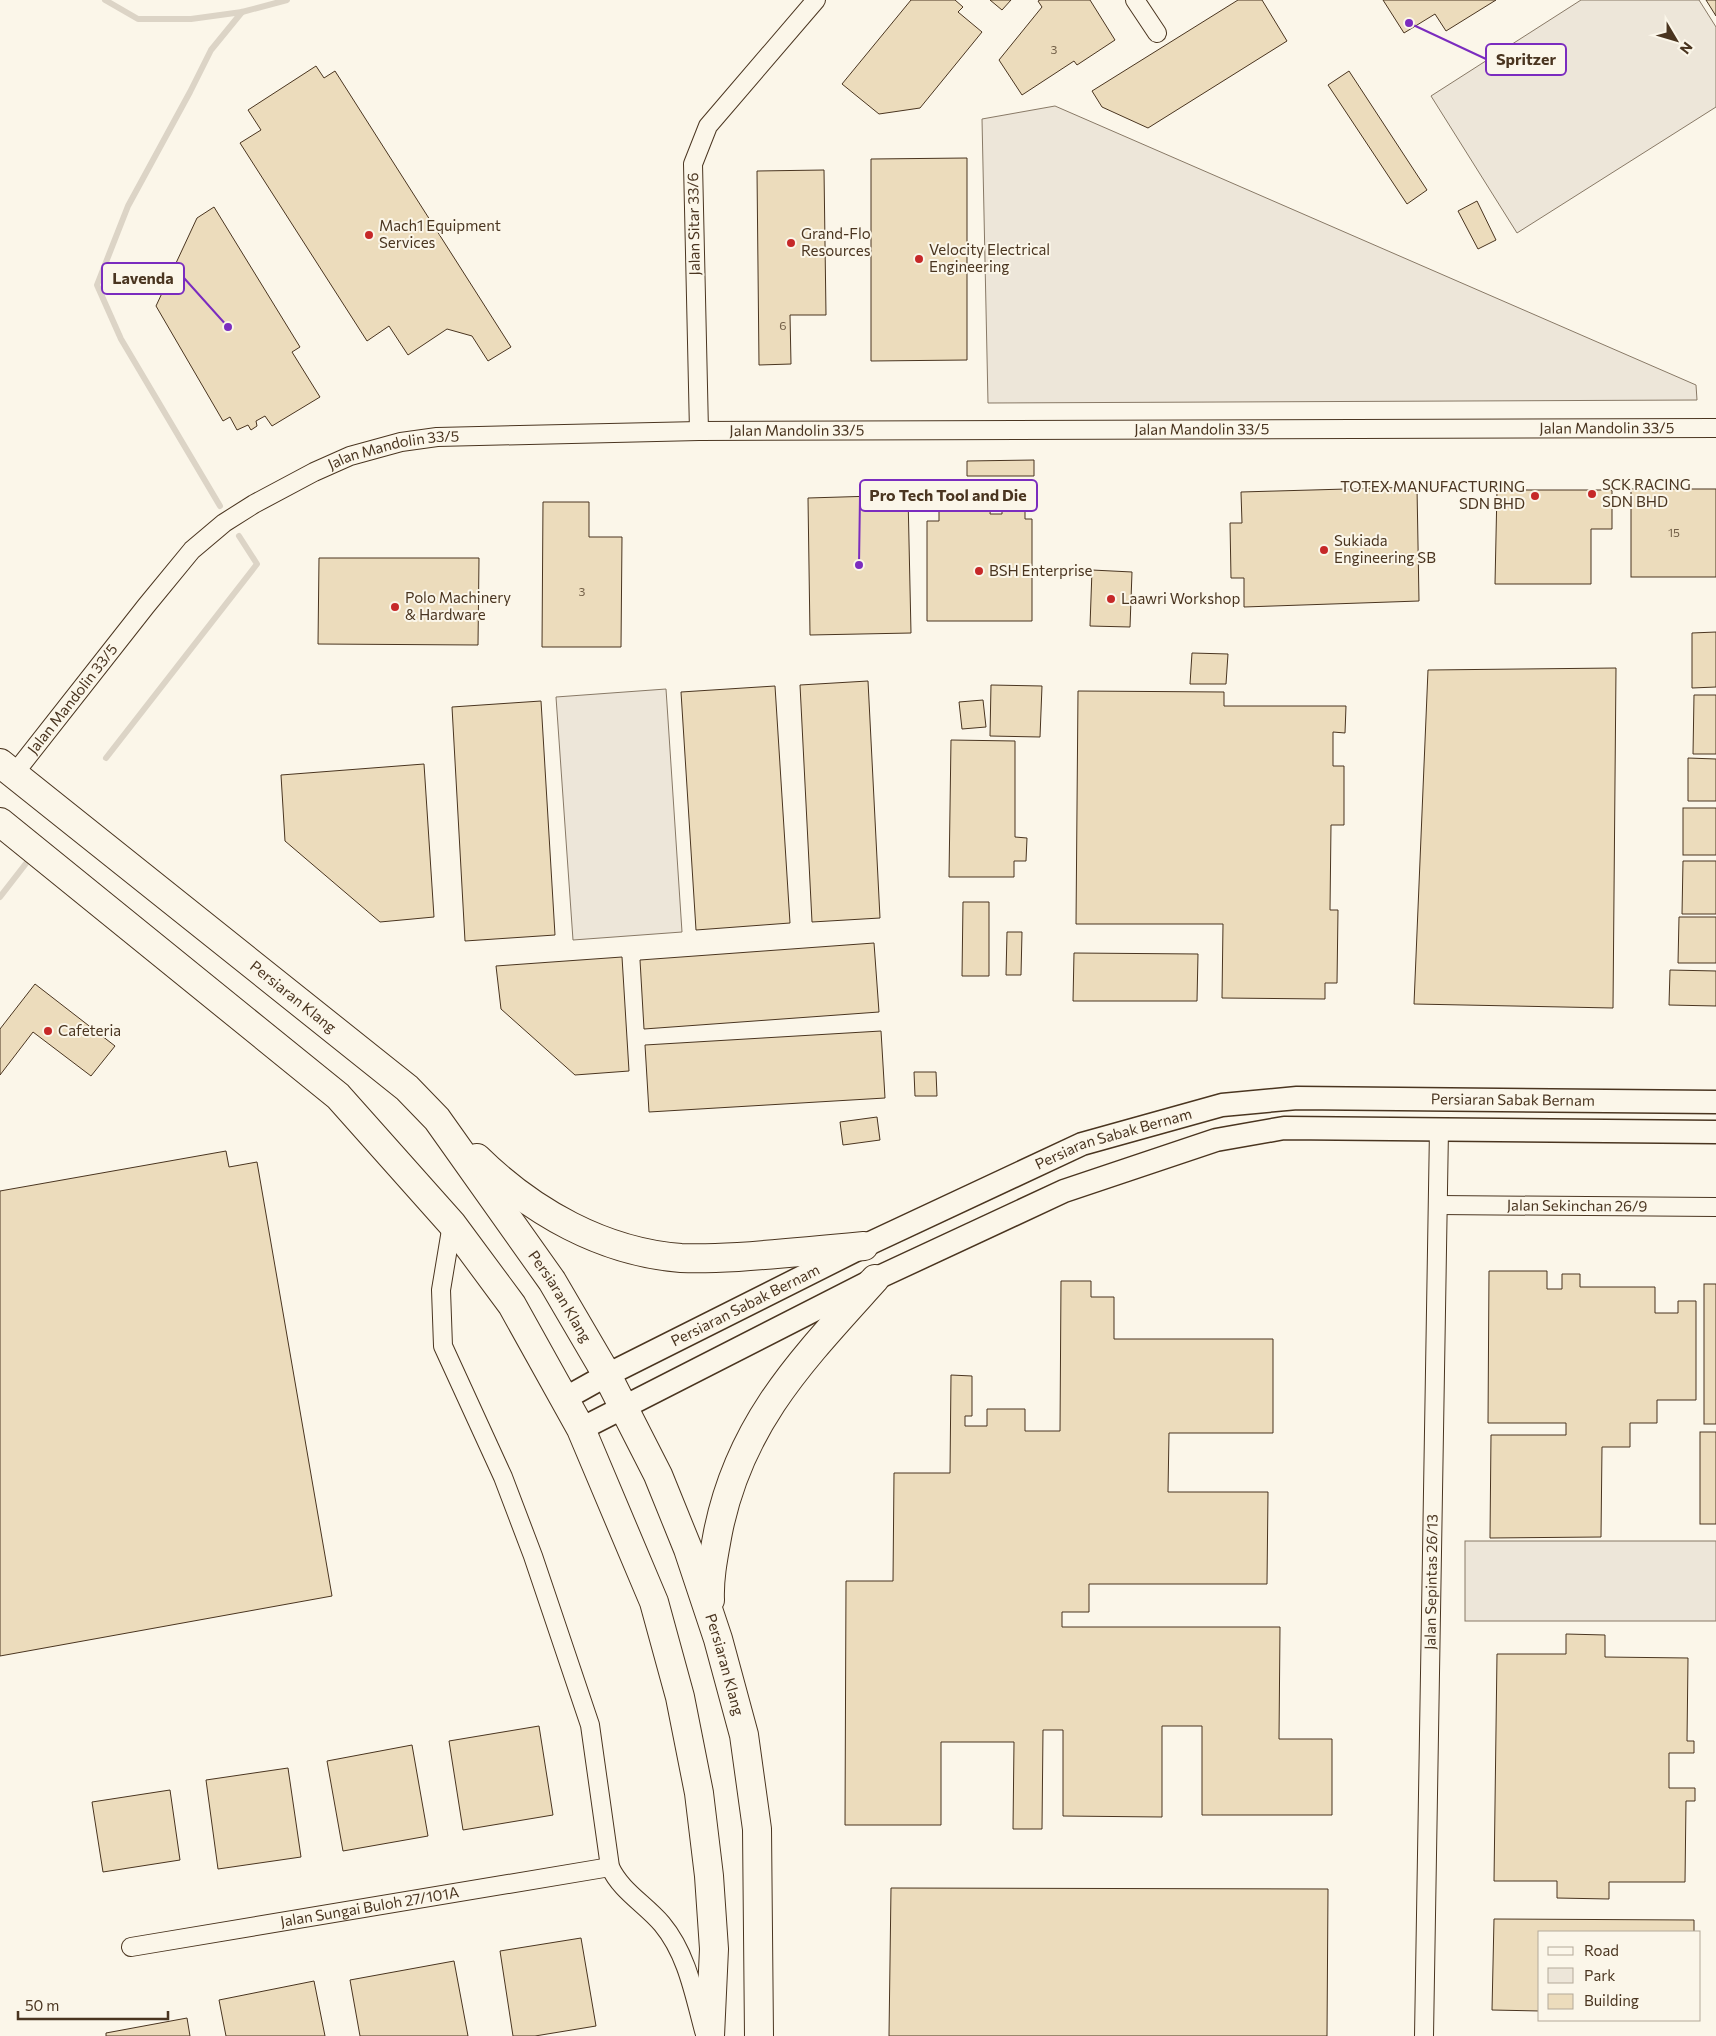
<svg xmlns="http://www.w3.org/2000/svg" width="1716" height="2036" font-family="Commissioner,sans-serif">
  <rect width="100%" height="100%" fill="#fbf6e9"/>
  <g fill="#ede6d9" stroke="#887966">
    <path d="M1581,0H1699L1716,27V107L1517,233L1431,96Z"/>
    <path d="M1055,106L1696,385L1697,400L988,403L982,119Z"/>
    <path d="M666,689L682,932L573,940L556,697Z"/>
    <rect x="1465" y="1541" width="251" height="80"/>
  </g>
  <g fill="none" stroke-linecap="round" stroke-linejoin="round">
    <g stroke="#dcd4c6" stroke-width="6">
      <path d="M105,0L138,19H191L242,12L287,0"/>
      <path d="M220,506L121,339L97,285L128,206L190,92L211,50L242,12"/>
      <path d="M106,758L257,564L239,536"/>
      <path d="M0,897L31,857"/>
    </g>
  </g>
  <g fill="#ecdcbc" stroke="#4a3520">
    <path d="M911,0H955L963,7L958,12L982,32L920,108L879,114L842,84Z"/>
    <path d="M990,0H1011L1002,10Z"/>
    <path d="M1040,0H1090L1115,40L1077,65L1074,61L1022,95L999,60L1042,7L1038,1Z"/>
    <path d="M1238,0H1262L1287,41L1148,128L1102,107L1092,91Z"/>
    <path d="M1383,0H1496L1446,31L1435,14L1404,33Z"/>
    <path d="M1706,0H1716V16Z"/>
    <path d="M316,66L324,78L335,71L511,347L488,361L472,336L447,329L408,355L389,326L367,341L240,143L261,130L248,110Z"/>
    <path d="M1349,71L1427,190L1407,204L1328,85Z"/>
    <path d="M967,158V360L871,361V159Z"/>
    <path d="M824,170L826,315H790L791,364L759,365L757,171Z"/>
    <path d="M1477,201L1496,240L1478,249L1458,211Z"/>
    <path d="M214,207L300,347L292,352L320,397L272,426L265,416L256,421L257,426L251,430L248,425L237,430L230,417L223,421L156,306L197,218Z"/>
    <path d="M1034,460V476H967V461Z"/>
    <path d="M1417,487L1419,601L1244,607V578H1231L1230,523H1242L1241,492Z"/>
    <rect x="1631" y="489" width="85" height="88"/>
    <path d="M1497,490H1612V529H1591V584H1495Z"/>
    <path d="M908,495L911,633L810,635L808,498Z"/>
    <path d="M939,499H974V511H986V501H991L990,514H1002V501H1025V519H1032V621H927V521H939Z"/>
    <path d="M543,502H589V537H622L621,647H542Z"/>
    <path d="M319,558H479L478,645L318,644Z"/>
    <path d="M1092,570L1132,572L1130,627L1090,626Z"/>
    <path d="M1716,632V687L1692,688V633Z"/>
    <path d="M1192,653L1228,654L1226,684H1190Z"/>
    <path d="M1616,668L1613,1008L1414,1004L1428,670Z"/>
    <path d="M868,681L880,918L812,922L800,685Z"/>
    <path d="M991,685L1042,686L1040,737L990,736Z"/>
    <path d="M775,686L790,923L696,930L681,692Z"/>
    <path d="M1078,691L1224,692V706H1346L1345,733L1333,732V766H1344V825H1331L1330,910H1338L1337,983H1325V999L1222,998L1223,924H1076Z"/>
    <path d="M1694,695H1716V754H1693Z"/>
    <path d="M983,700L986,727L962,729L959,702Z"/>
    <path d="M541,701L555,935L465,941L452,707Z"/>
    <path d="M951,740L1015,741V837L1027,838L1026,861H1014V877H949Z"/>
    <path d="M1688,758L1716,759V801H1688Z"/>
    <path d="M424,764L434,917L380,922L285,841L281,775Z"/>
    <rect x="1683" y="808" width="33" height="47"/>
    <path d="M1683,861H1716V914H1682Z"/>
    <path d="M963,902H989V976H962Z"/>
    <path d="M1679,917H1716V963H1678Z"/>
    <path d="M1007,932H1022L1021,975H1006Z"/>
    <path d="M874,943L879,1012L644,1029L640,960Z"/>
    <path d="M1074,953L1198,954L1197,1001H1073Z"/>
    <path d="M622,957L629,1071L575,1075L501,1009L496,966Z"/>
    <path d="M1670,970L1716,971V1006L1669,1005Z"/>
    <path d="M35,984L115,1046L91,1076L33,1032L0,1075V1029Z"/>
    <path d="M881,1031L885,1098L649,1112L645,1045Z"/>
    <path d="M914,1072H936L937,1096H915Z"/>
    <path d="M877,1117L880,1140L843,1145L840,1122Z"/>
    <path d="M226,1151L229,1167L257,1162L332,1596L0,1656V1191Z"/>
    <path d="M1489,1271H1547V1289H1562V1274H1580V1287H1655V1313H1678V1301H1696V1400H1657V1423H1630V1447H1602L1601,1537L1490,1538L1491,1435H1566V1423H1488Z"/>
    <path d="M1061,1281H1091V1297H1114V1339H1273V1433H1169L1168,1492H1268L1267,1584H1089V1612H1062V1627H1280L1279,1739H1332V1815H1202V1726H1162V1817L1063,1816V1730H1043L1042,1829H1013L1014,1742H941V1825H845L846,1581H893L894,1473H950L951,1375L972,1376V1416H965V1426H987V1409H1025V1431H1060Z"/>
    <rect x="1704" y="1284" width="12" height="140"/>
    <rect x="1700" y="1432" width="16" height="92"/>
    <path d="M1566,1634L1605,1635V1657L1688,1658L1687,1741H1694V1753H1669V1788H1695V1801H1686L1685,1882H1609V1899L1557,1898V1881H1494L1497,1654H1566Z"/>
    <path d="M539,1726L553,1815L463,1830L449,1741Z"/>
    <path d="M412,1745L428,1836L343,1851L327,1761Z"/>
    <path d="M288,1768L301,1857L218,1869L206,1780Z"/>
    <path d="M170,1790L180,1860L103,1872L92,1802Z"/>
    <path d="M891,1888L1328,1889L1327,2036H889Z"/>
    <path d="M1494,1919L1694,1920V1932H1540V2011L1492,2010Z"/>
    <path d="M581,1938L596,2026L535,2036H513L500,1951Z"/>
    <path d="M454,1961L468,2036H360L350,1980Z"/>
    <path d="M314,1981L325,2036H226L219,2000Z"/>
    <path d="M187,2018L190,2036H106V2033Z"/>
  </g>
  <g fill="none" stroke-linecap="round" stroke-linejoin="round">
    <defs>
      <g id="minor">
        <path d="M1135,0L1157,33"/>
        <path d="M699,431L693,164L708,126L816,0"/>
        <path id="s1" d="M14,774L146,606L192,550L224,523L254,504L314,472L350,456L401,442L437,437L699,431L1716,428"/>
        <path id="s2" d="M1438,1205L1716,1207"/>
        <path d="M452,1224L441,1290L443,1346L503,1477L533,1556L590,1725L610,1867C621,1891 645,1904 662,1924C687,1954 694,1994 704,2031"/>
        <path id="s3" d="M131,1947L610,1867"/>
        <path id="s4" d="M1424,2036L1439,1129"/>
      </g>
      <g id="tertiary">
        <path id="s5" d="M564,1399L607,1375L864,1246L1082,1144L1222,1105L1297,1098L1716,1102"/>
        <path d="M581,1429L875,1279L1064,1191L1216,1140L1284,1128L1716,1132"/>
      </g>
      <g id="primary">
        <path id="s6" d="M0,763L407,1088L437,1119L552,1281L607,1375L658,1475L688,1549L718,1639L744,1735L757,1829L759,2036"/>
        <path d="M0,822L338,1096L452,1224L512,1305L581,1429L654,1602L680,1697L699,1793L709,1876L714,1949L710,2036"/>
        <path d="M477,1158C532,1212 603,1252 681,1258C700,1259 720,1258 738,1257C780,1254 822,1250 864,1246"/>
        <path d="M710,1600C709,1577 714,1554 718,1532C740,1422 803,1359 875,1279"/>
      </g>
    </defs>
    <use href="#minor" stroke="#4a3520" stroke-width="20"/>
    <use href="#tertiary" stroke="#4a3520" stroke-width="25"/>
    <use href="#primary" stroke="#4a3520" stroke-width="30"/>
    <use href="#minor" stroke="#fbf6e9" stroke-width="18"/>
    <use href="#tertiary" stroke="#fbf6e9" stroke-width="22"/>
    <use href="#primary" stroke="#fbf6e9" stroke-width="28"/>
  </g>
  <g fill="#c62828" stroke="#fbf6e9" stroke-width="2">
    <circle cx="369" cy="235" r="5"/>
    <circle cx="791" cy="243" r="5"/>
    <circle cx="919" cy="259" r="5"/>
    <circle cx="1592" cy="494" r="5"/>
    <circle cx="1535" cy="496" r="5"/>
    <circle cx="1324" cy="550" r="5"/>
    <circle cx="979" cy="571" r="5"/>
    <circle cx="1111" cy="599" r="5"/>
    <circle cx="395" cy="607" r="5"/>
    <circle cx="48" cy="1031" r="5"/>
  </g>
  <g text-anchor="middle" stroke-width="4" stroke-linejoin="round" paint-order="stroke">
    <g font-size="12" fill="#725f47">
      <text x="1054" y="54">3</text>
      <text x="783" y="330">6</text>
      <text x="1674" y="537">15</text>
      <text x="582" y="596">3</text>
    </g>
    <g font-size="15" fill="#4a3520" stroke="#fbf6e9">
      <text transform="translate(694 224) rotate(-91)" y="5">Jalan Sitar 33/6</text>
      <text dy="5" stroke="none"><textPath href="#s1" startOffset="1730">Jalan Mandolin 33/5</textPath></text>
      <text dy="5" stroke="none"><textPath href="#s1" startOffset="1325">Jalan Mandolin 33/5</textPath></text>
      <text dy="5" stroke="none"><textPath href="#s1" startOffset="920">Jalan Mandolin 33/5</textPath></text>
      <text dy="5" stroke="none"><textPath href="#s1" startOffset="515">Jalan Mandolin 33/5</textPath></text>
      <text dy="5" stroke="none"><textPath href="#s1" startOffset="95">Jalan Mandolin 33/5</textPath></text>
      <text dy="5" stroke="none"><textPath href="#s6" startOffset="375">Persiaran Klang</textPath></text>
      <text dy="5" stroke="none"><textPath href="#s5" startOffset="1014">Persiaran Sabak Bernam</textPath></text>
      <text dy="5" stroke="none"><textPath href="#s5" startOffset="609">Persiaran Sabak Bernam</textPath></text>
      <text dy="5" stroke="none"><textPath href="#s2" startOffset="139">Jalan Sekinchan 26/9</textPath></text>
      <text dy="5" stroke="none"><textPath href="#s6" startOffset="780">Persiaran Klang</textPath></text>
      <text dy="5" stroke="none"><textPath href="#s5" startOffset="204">Persiaran Sabak Bernam</textPath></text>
      <text dy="5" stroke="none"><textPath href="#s4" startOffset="454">Jalan Sepintas 26/13</textPath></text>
      <text dy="5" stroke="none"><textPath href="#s6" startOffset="1185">Persiaran Klang</textPath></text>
      <text dy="5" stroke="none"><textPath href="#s3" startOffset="242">Jalan Sungai Buloh 27/101A</textPath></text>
    </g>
    <g font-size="15" fill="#4a3520" stroke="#fbf6e9" text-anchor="start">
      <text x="379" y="231">Mach1 Equipment<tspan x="379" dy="17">Services</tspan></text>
      <text x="801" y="239">Grand-Flo<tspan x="801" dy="17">Resources</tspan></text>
      <text x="929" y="255">Velocity Electrical<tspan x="929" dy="17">Engineering</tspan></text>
      <text x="1602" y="490">SCK RACING<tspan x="1602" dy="17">SDN BHD</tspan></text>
      <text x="1525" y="492" text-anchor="end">TOTEX MANUFACTURING<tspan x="1525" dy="17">SDN BHD</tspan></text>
      <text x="1334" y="546">Sukiada<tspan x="1334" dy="17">Engineering SB</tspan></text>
      <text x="989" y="576">BSH Enterprise</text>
      <text x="405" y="603">Polo Machinery<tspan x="405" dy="17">&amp; Hardware</tspan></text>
      <text x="1121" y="604">Laawri Workshop</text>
      <text x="58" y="1036">Cafeteria</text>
    </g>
  </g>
  <path fill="none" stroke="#7b2cbf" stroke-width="2" d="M1409 23L1486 59M228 327L184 278M859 565L860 496"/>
  <g fill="#7b2cbf" stroke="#fbf6e9" stroke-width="2">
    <circle cx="1409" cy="23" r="5"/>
    <circle cx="228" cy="327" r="5"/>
    <circle cx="859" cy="565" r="5"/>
  </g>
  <g fill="#fbf6e9" stroke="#7b2cbf" stroke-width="2">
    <rect x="1486" y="44" width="80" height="31" rx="5"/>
    <rect x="102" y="263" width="82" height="31" rx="5"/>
    <rect x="860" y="480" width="177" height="31" rx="5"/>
  </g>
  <g font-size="16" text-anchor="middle" font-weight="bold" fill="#4a3520">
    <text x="1526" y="65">Spritzer</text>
    <text x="143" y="284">Lavenda</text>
    <text x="948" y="501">Pro Tech Tool and Die</text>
  </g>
  <rect x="1538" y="1931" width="162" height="90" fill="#fbf6e9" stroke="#b4a999"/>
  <rect x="1548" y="1947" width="25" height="8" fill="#fbf6e9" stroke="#b4a999"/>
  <text x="1584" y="1956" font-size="15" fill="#4a3520">Road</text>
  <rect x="1548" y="1968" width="25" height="15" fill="#ede6d9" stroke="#b4a999"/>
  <text x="1584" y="1981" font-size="15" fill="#4a3520">Park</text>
  <rect x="1548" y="1994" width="25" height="15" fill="#ecdcbc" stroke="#b4a999"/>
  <text x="1584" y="2006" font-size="15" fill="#4a3520">Building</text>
  <g transform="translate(1676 40) rotate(128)" stroke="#fbf6e9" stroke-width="4" paint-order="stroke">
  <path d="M0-4L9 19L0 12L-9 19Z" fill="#4a3520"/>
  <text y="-8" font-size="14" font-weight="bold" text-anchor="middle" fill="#4a3520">N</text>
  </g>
  <path d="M18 2011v8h150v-8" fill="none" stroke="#4a3520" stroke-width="2.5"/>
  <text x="25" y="2011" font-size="15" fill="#4a3520" stroke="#fbf6e9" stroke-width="4" paint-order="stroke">50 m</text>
</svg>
